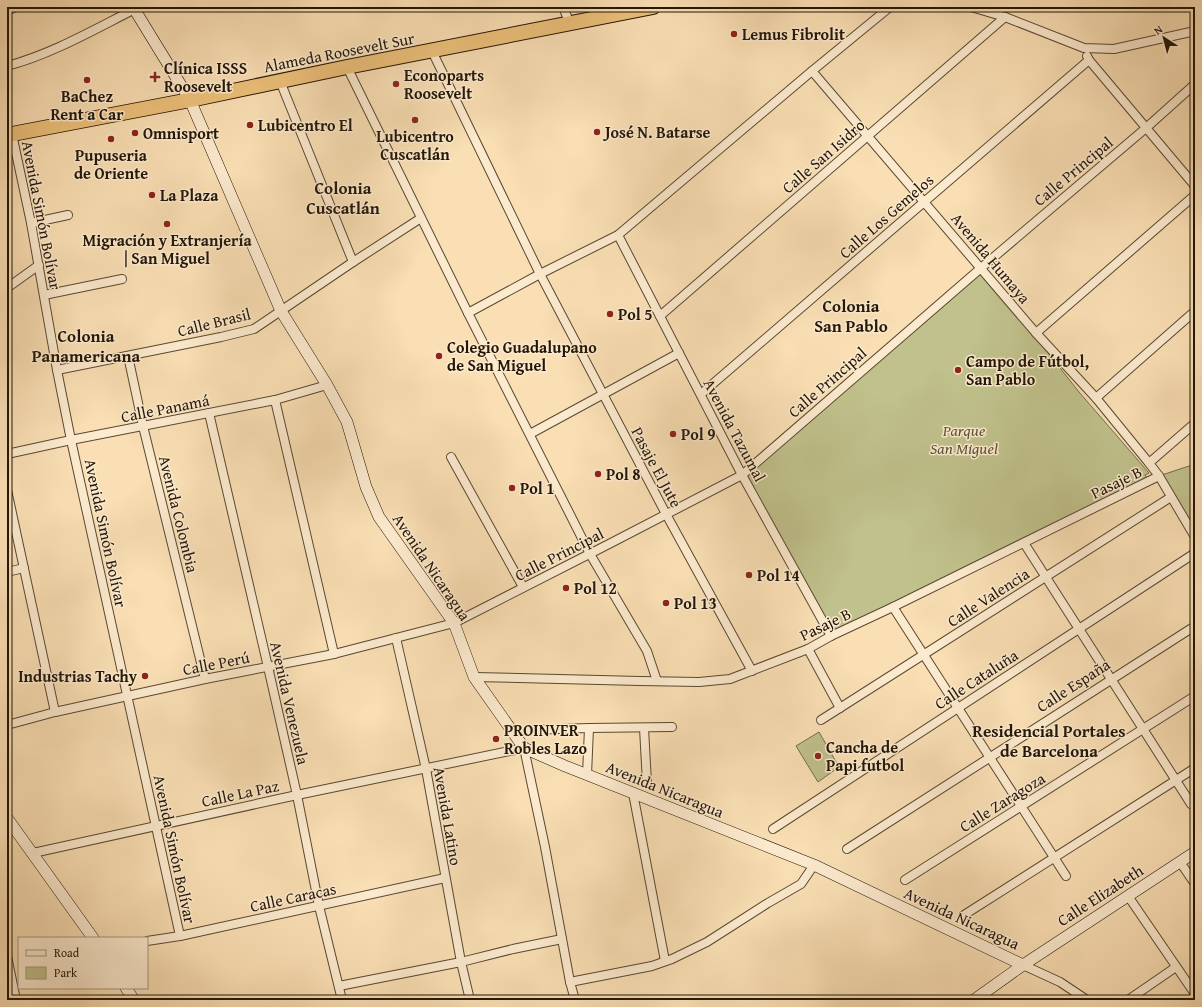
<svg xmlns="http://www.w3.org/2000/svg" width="1202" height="1007" font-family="'Gentium Book Plus',serif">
  <rect width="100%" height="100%" fill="#fadfb4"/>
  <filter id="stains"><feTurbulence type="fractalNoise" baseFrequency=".005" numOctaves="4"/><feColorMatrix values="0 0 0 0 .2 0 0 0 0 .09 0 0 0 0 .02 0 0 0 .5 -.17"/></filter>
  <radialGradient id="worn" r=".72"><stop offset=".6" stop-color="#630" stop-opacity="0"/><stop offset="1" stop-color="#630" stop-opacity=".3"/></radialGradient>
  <g fill="#c0c18c" stroke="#726c4a">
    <path d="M981,268L1079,392L1149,473L1145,475L1149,481L831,636L742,475Z"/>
    <path d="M1195,464V534L1159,476Z"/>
    <path d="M819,732L839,767L818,782L796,746Z"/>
  </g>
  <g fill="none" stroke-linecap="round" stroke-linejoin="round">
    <defs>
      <g id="street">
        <path d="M563,7L570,24"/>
        <path d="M971,7L1005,17L1084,48L1114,49L1195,31"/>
        <path d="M7,11L16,7"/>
        <path d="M432,51L540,274L666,514L752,671"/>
        <path d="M1087,56L1089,60L1195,186"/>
        <path d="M7,66C52,54 93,30 135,9"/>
        <path d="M347,67L468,313L590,554L647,651L657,681"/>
        <path d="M812,71L1036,333L1096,398L1149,463L1159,476L1195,537"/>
        <path d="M280,81L353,262"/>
        <path d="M12,134L31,223L57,370L71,440L180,936"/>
        <path d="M31,223L68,215"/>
        <path d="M618,235L742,475L831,636"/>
        <path d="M7,288L39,265"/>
        <path d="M44,295L122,279"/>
        <path d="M468,313L540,274L618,235L812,71L890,7"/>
        <path d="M660,316L1005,17"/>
        <path d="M1036,333L1195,195"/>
        <path d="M128,356L143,426L205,679"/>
        <path d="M57,370L221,337L254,329L353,262L421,218"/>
        <path d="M701,394L1089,60"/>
        <path d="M1096,398L1195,311"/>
        <path d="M275,400L334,654"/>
        <path d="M209,413L268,667L297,795L319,906L342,1000"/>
        <path d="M530,434L679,353"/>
        <path d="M7,454L71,440L275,400L327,385"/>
        <path d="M451,457L523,587"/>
        <path d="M1149,463L1195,423"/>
        <path d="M7,490L55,712"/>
        <path d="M1024,543L1191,804"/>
        <path d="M7,572L24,568"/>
        <path d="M893,607L1066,876"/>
        <path d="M396,638L426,769L461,962L470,1000"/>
        <path d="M808,649L840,708"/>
        <path d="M474,677L640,681L699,682L730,679L808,649L831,636L893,607L1159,476"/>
        <path d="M821,720L1171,497"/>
        <path d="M7,725L55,712L205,679L334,654L454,623L609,544L742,475L981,268L1146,128L1195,84"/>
        <path d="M644,728L647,783"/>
        <path d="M529,730L589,728L672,727"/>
        <path d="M587,775L589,728"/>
        <path d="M633,793L665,961"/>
        <path d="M773,829L1195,553"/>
        <path d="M847,849L1195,626"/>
        <path d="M33,853L297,795L524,748L545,847L570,982L575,1000"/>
        <path d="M1180,862L1195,884"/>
        <path d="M905,880L1195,696"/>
        <path d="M1128,896L1195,994"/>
        <path d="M964,915L1195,768"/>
        <path d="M147,941L180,936L445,878"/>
        <path d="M7,956L16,1000"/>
        <path d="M1023,965L1060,982L1087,1000"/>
        <path d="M570,982L652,966L672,959L707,942L768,903L801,884L814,865"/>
        <path d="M339,986L461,962L513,949L562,939"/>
        <path d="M1128,1000L1176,967"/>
      </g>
      <g id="secondary">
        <path d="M133,7L190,100L281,311L327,385L347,422L366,487L379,517L454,623L474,677L524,748L565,766L814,865L1023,965"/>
        <path d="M7,818L93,938"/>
        <path d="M126,988L134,1000"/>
        <path d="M974,1000L1023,965L1195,852"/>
      </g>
      <path id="highway" d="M7,135L190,100L347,67L653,7"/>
    </defs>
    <use href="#street" stroke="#594832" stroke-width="10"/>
    <use href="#secondary" stroke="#231607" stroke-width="12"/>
    <use href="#highway" stroke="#231607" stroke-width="16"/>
    <use href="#street" stroke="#fceace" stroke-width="8"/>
    <use href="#secondary" stroke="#fceace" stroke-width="11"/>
    <use href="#highway" stroke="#edc07a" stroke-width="14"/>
  </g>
  <g fill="#8f2418" stroke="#fceace" stroke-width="1.5">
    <circle cx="734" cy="34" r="4"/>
    <path d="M153 71h4v4h4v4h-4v4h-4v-4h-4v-4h4z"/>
    <circle cx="87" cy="80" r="4"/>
    <circle cx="396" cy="84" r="4"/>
    <circle cx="415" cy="120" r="4"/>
    <circle cx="250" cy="125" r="4"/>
    <circle cx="597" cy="132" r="4"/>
    <circle cx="135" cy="133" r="4"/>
    <circle cx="111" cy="139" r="4"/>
    <circle cx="152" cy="195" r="4"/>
    <circle cx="167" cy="224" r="4"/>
    <circle cx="610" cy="314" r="4"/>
    <circle cx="439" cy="356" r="4"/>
    <circle cx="958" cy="370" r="4"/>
    <circle cx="673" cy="434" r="4"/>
    <circle cx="598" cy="474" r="4"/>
    <circle cx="512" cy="488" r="4"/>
    <circle cx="749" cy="575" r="4"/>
    <circle cx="566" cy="588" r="4"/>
    <circle cx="666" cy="603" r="4"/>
    <circle cx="145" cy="676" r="4"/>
    <circle cx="496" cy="739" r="4"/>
    <circle cx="818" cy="756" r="4"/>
  </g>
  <g text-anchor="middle" stroke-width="3" stroke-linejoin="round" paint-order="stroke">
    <g font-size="16" font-weight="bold" fill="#231607" stroke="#fceace" text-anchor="start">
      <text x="742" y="40">Lemus Fibrolit</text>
      <text x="164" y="74">Clínica ISSS<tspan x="164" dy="18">Roosevelt</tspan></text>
      <text x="404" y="81">Econoparts<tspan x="404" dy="18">Roosevelt</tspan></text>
      <text x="87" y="102" text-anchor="middle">BaChez<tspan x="87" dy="18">Rent a Car</tspan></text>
      <text x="258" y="131">Lubicentro El</text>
      <text x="605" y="138">José N. Batarse</text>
      <text x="143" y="139">Omnisport</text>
      <text x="415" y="142" text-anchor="middle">Lubicentro<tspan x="415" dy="18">Cuscatlán</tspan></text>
      <text x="111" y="161" text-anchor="middle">Pupuseria<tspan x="111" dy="18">de Oriente</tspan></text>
      <text x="160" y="201">La Plaza</text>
      <text x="167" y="246" text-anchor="middle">Migración y Extranjería<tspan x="167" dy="18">| San Miguel</tspan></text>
      <text x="618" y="320">Pol 5</text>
      <text x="447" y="353">Colegio Guadalupano<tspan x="447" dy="18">de San Miguel</tspan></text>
      <text x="966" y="367">Campo de Fútbol,<tspan x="966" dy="18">San Pablo</tspan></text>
      <text x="681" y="440">Pol 9</text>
      <text x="606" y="480">Pol 8</text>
      <text x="520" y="494">Pol 1</text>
      <text x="757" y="581">Pol 14</text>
      <text x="574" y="594">Pol 12</text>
      <text x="674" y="609">Pol 13</text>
      <text x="137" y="682" text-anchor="end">Industrias Tachy</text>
      <text x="504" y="736">PROINVER<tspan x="504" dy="18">Robles Lazo</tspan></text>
      <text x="826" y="753">Cancha de<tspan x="826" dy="18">Papi futbol</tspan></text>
    </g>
    <g font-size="16" fill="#231607" stroke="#fceace">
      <text transform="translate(339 52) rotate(-11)" y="6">Alameda Roosevelt Sur</text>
      <text transform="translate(823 156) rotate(-41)" y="6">Calle San Isidro</text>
      <text transform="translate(1073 171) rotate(-40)" y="6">Calle Principal</text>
      <text transform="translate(42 215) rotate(79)" y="6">Avenida Simón Bolívar</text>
      <text transform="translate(886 216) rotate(-41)" y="6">Calle Los Gemelos</text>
      <text transform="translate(991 258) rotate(50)" y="6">Avenida Humaya</text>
      <text transform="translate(214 322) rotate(-14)" y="6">Calle Brasil</text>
      <text transform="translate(827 382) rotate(-41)" y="6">Calle Principal</text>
      <text transform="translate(165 408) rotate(-11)" y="6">Calle Panamá</text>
      <text transform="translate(735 430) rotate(62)" y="6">Avenida Tazumal</text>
      <text transform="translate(657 467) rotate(62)" y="6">Pasaje El Jute</text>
      <text transform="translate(1116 482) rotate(-26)" y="6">Pasaje B</text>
      <text transform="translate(179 514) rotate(76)" y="6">Avenida Colombia</text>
      <text transform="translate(106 533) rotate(78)" y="6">Avenida Simón Bolívar</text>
      <text transform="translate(559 554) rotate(-27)" y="6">Calle Principal</text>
      <text transform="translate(432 567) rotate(56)" y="6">Avenida Nicaragua</text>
      <text transform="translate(988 597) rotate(-33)" y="6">Calle Valencia</text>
      <text transform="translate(825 624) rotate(-26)" y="6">Pasaje B</text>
      <text transform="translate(216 663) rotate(-11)" y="6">Calle Perú</text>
      <text transform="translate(976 679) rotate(-33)" y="6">Calle Cataluña</text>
      <text transform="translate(1073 685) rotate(-33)" y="6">Calle España</text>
      <text transform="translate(290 703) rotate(77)" y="6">Avenida Venezuela</text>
      <text transform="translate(665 789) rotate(22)" y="6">Avenida Nicaragua</text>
      <text transform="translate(240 793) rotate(-12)" y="6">Calle La Paz</text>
      <text transform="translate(1002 802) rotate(-32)" y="6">Calle Zaragoza</text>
      <text transform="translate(448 816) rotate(80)" y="6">Avenida Latino</text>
      <text transform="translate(175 849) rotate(78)" y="6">Avenida Simón Bolívar</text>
      <text transform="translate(1100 895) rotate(-33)" y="6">Calle Elizabeth</text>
      <text transform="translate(293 897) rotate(-12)" y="6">Calle Caracas</text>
      <text transform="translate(962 918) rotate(25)" y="6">Avenida Nicaragua</text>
    </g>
    <g font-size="16" font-style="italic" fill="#5a5236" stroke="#fceace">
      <text x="964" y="436">Parque<tspan x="964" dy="18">San Miguel</tspan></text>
    </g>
    <g font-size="17" font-weight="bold" fill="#231607" stroke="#fceace">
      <text x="343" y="194">Colonia<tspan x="343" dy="20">Cuscatlán</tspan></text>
      <text x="851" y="312">Colonia<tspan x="851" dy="20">San Pablo</tspan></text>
      <text x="86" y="342">Colonia<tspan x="86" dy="20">Panamericana</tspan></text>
      <text x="1049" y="737">Residencial Portales<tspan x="1049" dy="20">de Barcelona</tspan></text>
    </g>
  </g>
  <rect width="1202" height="1007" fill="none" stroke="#fadfb4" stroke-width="24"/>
  <rect x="8" y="8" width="1186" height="991" fill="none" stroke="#231607" stroke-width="2"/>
  <rect x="12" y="12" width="1178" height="983" fill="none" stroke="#231607"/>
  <rect x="18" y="937" width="130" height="52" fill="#fceace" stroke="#a5957e"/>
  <rect x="26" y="950" width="20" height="6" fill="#fceace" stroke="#a5957e"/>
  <text x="54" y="957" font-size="12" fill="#231607">Road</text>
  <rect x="26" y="967" width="20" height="12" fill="#c0c18c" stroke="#a5957e"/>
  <text x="54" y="977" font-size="12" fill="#231607">Park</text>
  <g transform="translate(1164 38) rotate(324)" stroke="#fceace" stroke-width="3" paint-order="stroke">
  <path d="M0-3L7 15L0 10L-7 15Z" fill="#231607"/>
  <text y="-6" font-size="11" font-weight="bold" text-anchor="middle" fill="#231607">N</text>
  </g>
  <rect width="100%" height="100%" filter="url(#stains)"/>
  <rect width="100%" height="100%" fill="url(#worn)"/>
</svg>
